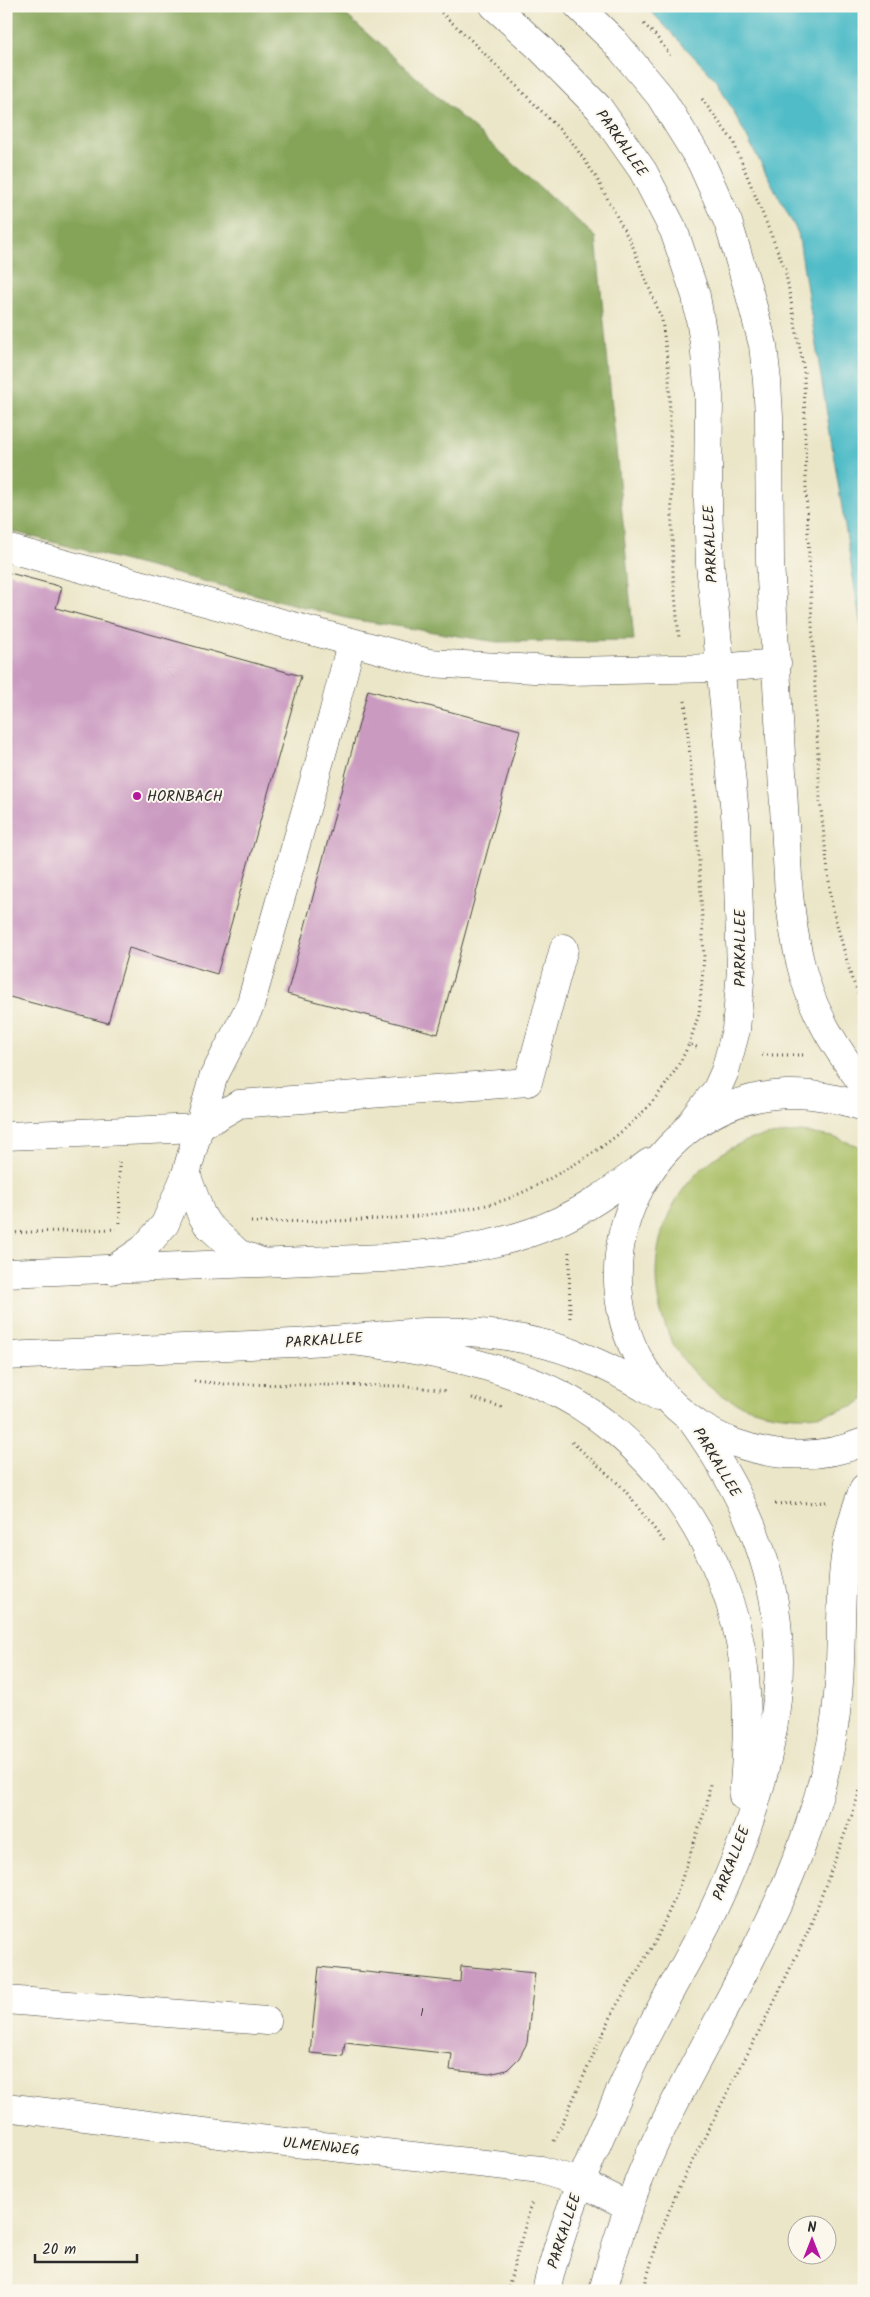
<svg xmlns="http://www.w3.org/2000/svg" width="870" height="2297" font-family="Kalam,sans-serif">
  <rect width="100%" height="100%" fill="#fbf7ec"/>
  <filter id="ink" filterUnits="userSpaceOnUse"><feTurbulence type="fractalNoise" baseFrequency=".02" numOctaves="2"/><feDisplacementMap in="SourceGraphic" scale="10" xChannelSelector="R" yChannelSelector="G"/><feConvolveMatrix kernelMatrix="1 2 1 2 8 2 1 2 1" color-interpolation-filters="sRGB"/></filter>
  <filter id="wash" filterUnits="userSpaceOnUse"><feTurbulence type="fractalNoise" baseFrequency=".0096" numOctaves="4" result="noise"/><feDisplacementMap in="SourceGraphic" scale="20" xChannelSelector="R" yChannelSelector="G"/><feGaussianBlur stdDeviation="1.12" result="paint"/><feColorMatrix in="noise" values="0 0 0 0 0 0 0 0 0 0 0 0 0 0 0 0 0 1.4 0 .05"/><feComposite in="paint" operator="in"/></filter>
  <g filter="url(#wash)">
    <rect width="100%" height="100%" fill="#ebe6c8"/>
    <path fill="#a7bd62" stroke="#697446" d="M802,1132L833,1137L864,1148V1400C837,1415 806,1419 776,1414C636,1394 612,1204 739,1144C758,1135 781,1134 802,1132Z"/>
    <path fill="#85a458" stroke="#586842" d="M6,6H336L596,237L634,640L497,642L350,619L6,530Z"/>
    <path fill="#4fbcc7" stroke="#3d7479" d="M646,6H864V645L798,233L717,81Z"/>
    <g id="blocks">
      <g fill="#ca9ac1">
        <path d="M6,572L62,587L56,608L301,676L217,974L129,948L108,1023L6,996Z"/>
        <path d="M368,690L520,730L438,1034L287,994Z"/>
        <path d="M461,1966L535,1973L527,2043L519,2058L507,2070L489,2074L450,2070L452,2054L345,2042L343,2056L310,2053L319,1967L460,1982Z"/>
      </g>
    </g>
  </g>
  <g filter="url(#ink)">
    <use href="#blocks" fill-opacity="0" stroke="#484743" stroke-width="1"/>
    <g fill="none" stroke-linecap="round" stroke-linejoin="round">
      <defs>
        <g id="minor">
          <path d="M494,6L539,47L599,108L643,171L674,231L696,296L704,343L709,396L708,501L710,564L736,824L741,970L736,1030L725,1071L717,1089L682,1135"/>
          <path d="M578,6L615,42L660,96L701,162L728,222L749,292L763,345L767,381L769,417L770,561L789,895C794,938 801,982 822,1021C833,1044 849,1065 864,1086"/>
          <path d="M6,548L429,663L570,671L720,668L777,663"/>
          <path d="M864,1107C838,1098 813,1093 786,1094C646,1101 571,1265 650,1377C671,1407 700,1430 735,1443C777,1458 822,1459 864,1442"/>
          <path d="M6,1136L198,1128L239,1104L528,1082L564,948"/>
          <path d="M186,1174L201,1214L207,1224L238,1253L262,1262"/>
          <path d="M112,1270L143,1249L165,1224L186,1174L213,1078L250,1006L332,718L351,643"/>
          <path d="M6,1273L383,1258C441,1253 503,1247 557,1222C591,1207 620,1184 650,1162"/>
          <path d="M345,1340C412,1348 477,1359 540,1385C650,1431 730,1550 744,1668C749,1710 747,1753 743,1796"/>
          <path d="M6,1356C102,1352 197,1347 293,1343C337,1341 381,1334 425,1332C511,1328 585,1348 657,1396"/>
          <path d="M6,2000L267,2021"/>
          <path d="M6,2107L259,2139L541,2170L580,2182L628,2206"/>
          <path d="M546,2291C560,2230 583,2175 608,2119C619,2094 629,2070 641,2046C663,2002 688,1961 710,1917C752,1830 788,1721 777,1623C769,1548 735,1482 692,1421"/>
          <path d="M603,2291C618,2233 638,2176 665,2122C713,2025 772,1932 808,1829C823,1785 834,1741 838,1695C845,1621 833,1560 864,1488"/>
        </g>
      </defs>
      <use href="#minor" stroke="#484743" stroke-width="29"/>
      <g stroke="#484743" stroke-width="3" stroke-dasharray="1 4" stroke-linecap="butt">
        <path d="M434,6L472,41L572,142L596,177L633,247L662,320L669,373L673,573L679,638"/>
        <path d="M644,24L656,36L670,55"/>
        <path d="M702,99L733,141L785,269L804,371L806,489L820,801L832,907L852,979L864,1005"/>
        <path d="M685,701L699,860L704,957L699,1014L689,1044"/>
        <path d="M762,1055H806"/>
        <path d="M119,1162L120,1226"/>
        <path d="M251,1222C319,1221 388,1222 455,1211C472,1208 491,1205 507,1199C533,1189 556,1175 580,1161C628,1132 666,1095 689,1044L699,1048"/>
        <path d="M6,1233L116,1229"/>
        <path d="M569,1252L570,1320"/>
        <path d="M194,1381L224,1384L406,1386L447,1391"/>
        <path d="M472,1398L505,1408"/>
        <path d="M572,1442L623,1488L666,1544"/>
        <path d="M775,1504L826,1502"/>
        <path d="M554,2141L615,2008L656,1940L676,1896L707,1804L710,1784"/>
        <path d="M507,2291L532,2201"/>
        <path d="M643,2291L660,2233L679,2187L774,2002L809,1929L853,1812L864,1777"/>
      </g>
      <use href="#minor" stroke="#fff" stroke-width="28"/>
    </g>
  </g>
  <circle fill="#b5179e" stroke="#fbf7ec" stroke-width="2" cx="137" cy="796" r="5"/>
  <g text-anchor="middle" stroke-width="4" stroke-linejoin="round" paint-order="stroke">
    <g font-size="12" fill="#534750">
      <text x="422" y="2016">1</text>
    </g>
    <g font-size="15" fill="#2b2b2b" stroke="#fbf7ec">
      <text transform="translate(622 143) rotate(55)" y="5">PARKALLEE</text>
      <text transform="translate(710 544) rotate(-93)" y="5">PARKALLEE</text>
      <text transform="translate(740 948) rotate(-90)" y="5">PARKALLEE</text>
      <text transform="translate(324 1340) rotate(-4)" y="5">PARKALLEE</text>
      <text transform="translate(717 1462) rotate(59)" y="5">PARKALLEE</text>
      <text transform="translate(731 1863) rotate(-69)" y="5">PARKALLEE</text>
      <text transform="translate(321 2146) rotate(6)" y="5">ULMENWEG</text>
      <text transform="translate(564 2231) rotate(-72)" y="5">PARKALLEE</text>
    </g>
    <g font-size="15" fill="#2b2b2b" stroke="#fbf7ec" text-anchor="start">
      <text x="147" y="801">HORNBACH</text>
    </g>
  </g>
  <rect width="870" height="2297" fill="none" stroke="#fbf7ec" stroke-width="25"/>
  <g transform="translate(812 2240)"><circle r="24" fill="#fbf7ec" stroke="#a8a59f"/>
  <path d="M0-4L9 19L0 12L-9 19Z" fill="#b5179e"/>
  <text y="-8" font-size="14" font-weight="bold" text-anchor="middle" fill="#2b2b2b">N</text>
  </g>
  <path d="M35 2254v8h102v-8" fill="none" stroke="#2b2b2b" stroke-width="2.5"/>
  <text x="42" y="2254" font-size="15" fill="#2b2b2b" stroke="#fbf7ec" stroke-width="4" paint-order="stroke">20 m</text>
</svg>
